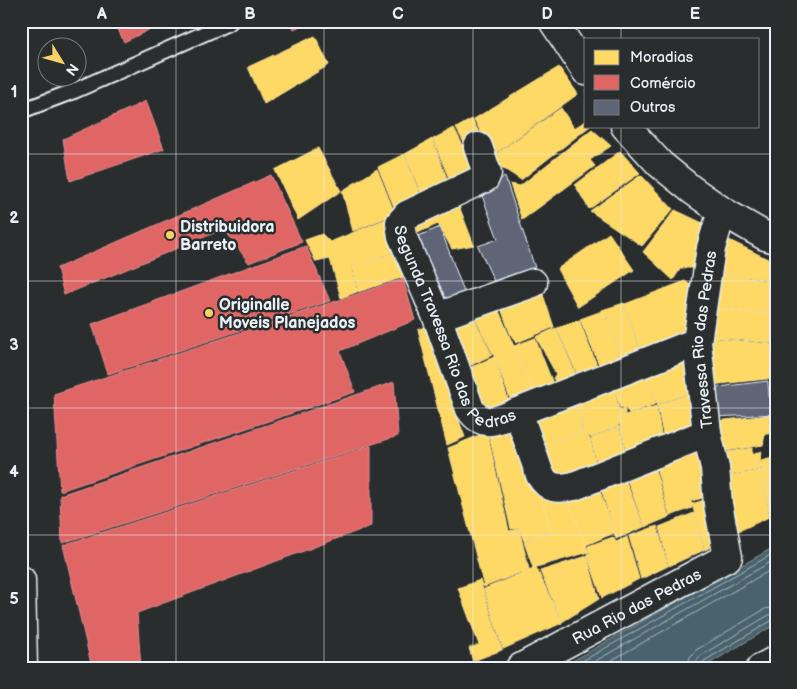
<svg xmlns="http://www.w3.org/2000/svg" width="797" height="689" font-family="'Balsamiq Sans',sans-serif">
  <rect width="100%" height="100%" fill="#2a2d2e"/>
  <filter id="ink" filterUnits="userSpaceOnUse"><feTurbulence type="fractalNoise" baseFrequency=".02" numOctaves="2"/><feDisplacementMap in="SourceGraphic" scale="10" xChannelSelector="R" yChannelSelector="G"/><feConvolveMatrix kernelMatrix="1 2 1 2 8 2 1 2 1" color-interpolation-filters="sRGB"/></filter>
  <g filter="url(#ink)">
    <path fill="#48626c" stroke="#889ba4" d="M776,546V624L702,668H560Z"/>
    <g fill="#ffd966" stroke="#f8e092">
      <path d="M315,36L329,65L264,104L248,67Z"/>
      <path d="M559,67L578,94L493,155L474,119Z"/>
      <path d="M561,108L574,128L586,121V126H590L521,180L489,159Z"/>
      <path d="M472,119L482,138L467,148L456,128Z"/>
      <path d="M454,128L478,175L453,188L433,139Z"/>
      <path d="M592,129L611,146L590,160L595,166L522,220L510,184L520,186Z"/>
      <path d="M432,139L451,189L425,203L405,154Z"/>
      <path d="M318,148L341,191L298,220L275,170Z"/>
      <path d="M620,151L640,173L589,209L575,185Z"/>
      <path d="M404,154L424,204L398,217L378,167Z"/>
      <path d="M377,169L395,214L353,231L342,191Z"/>
      <path d="M641,175L673,209L642,246L590,211Z"/>
      <path d="M456,198L474,245L452,249L438,224L413,235L406,221Z"/>
      <path d="M675,210L709,226L699,268H681L673,280L643,252Z"/>
      <path d="M386,219L395,251L352,267L357,292L341,298L330,259L316,262L305,240L322,234L330,242Z"/>
      <path d="M609,233L634,270L578,307L557,269Z"/>
      <path d="M727,239L776,263V281L721,273Z"/>
      <path d="M395,252L404,277L358,292L353,267Z"/>
      <path d="M720,273L773,282L771,315L715,308Z"/>
      <path d="M685,281L700,292L695,335L642,355L625,304Z"/>
      <path d="M540,286L554,327L516,343L510,333L499,303Z"/>
      <path d="M624,303L641,355L620,360L610,317L604,319L602,310Z"/>
      <path d="M496,304L534,394L512,404L494,356L472,312Z"/>
      <path d="M712,308L776,316V353H773L772,343L710,337Z"/>
      <path d="M602,311L604,320L610,318L619,360L600,367L580,319Z"/>
      <path d="M471,312L492,355L467,367L449,321Z"/>
      <path d="M579,320L598,368L578,376L557,328Z"/>
      <path d="M435,323L454,386L448,391L465,437L447,445L418,330Z"/>
      <path d="M556,328L577,377L557,384L553,378L556,374L536,337Z"/>
      <path d="M535,338L554,386L534,394L514,346Z"/>
      <path d="M710,338L771,344L772,356H776V378L710,385Z"/>
      <path d="M494,357L510,405L480,416L467,369Z"/>
      <path d="M689,358L692,392L657,404L645,373Z"/>
      <path d="M645,373L656,404L629,413L626,409L620,407L613,387Z"/>
      <path d="M613,388L619,409L625,410V414L618,417L619,425L591,438L583,432L575,398Z"/>
      <path d="M692,393L699,427L665,444L657,405Z"/>
      <path d="M575,398L582,432L538,448L527,414Z"/>
      <path d="M656,406L663,444L628,458L618,417Z"/>
      <path d="M770,415V434H765L763,445L720,452L716,421Z"/>
      <path d="M512,424L541,493L551,532L524,541L519,528L511,529L488,431Z"/>
      <path d="M619,426L627,458L598,467L591,439Z"/>
      <path d="M487,432L509,531L519,529L529,569L484,587L448,448Z"/>
      <path d="M583,432L590,439L597,468L547,479L538,448Z"/>
      <path d="M697,448L710,496L691,501L692,508L670,516L656,467Z"/>
      <path d="M752,448V455L761,451L760,461L762,469L725,476L722,453Z"/>
      <path d="M776,457V514L770,517L761,461Z"/>
      <path d="M654,466L669,517L645,527L626,477Z"/>
      <path d="M762,470L769,517L730,535L725,477Z"/>
      <path d="M625,479L644,527L616,539L601,488Z"/>
      <path d="M599,488L614,533L586,545L568,501Z"/>
      <path d="M541,494L568,501L589,552L533,568L524,542L551,532Z"/>
      <path d="M710,498L716,544L705,550L692,504Z"/>
      <path d="M694,513L704,550L669,566L659,527Z"/>
      <path d="M657,526L668,566L641,579L629,536Z"/>
      <path d="M613,537L616,542L627,537L639,579L602,598L587,554L590,553L588,546Z"/>
      <path d="M587,556L599,599L562,622L540,571Z"/>
      <path d="M536,567L562,623L503,649L484,589Z"/>
      <path d="M480,580L502,650L473,661L469,648L479,645L458,588Z"/>
    </g>
    <g fill="#e06666" stroke="#e29092">
      <path d="M114,21H167L124,42Z"/>
      <path d="M291,21H311L294,29Z"/>
      <path d="M146,101L164,149L70,181L63,139Z"/>
      <path d="M271,175L302,242L249,263L224,229L64,295L57,268Z"/>
      <path d="M306,246L330,301L108,374L92,324Z"/>
      <path d="M403,279L415,320L340,351L355,392L60,491L54,394Z"/>
      <path d="M394,382L398,436L62,543L60,495Z"/>
      <path d="M371,446V526L137,613L141,668H92L63,545Z"/>
      <path d="M478,659L481,668H458Z"/>
    </g>
    <g fill="none" stroke-linecap="round" stroke-linejoin="round">
      <g stroke="#a8b8c0" stroke-width="1">
        <path d="M570,668L776,552"/>
        <path d="M583,668L776,559"/>
        <path d="M598,668L776,567"/>
        <path d="M687,668L690,657L696,650L765,609L776,607"/>
        <path d="M695,668L696,662L700,656L769,615L776,614"/>
        <path d="M701,668L704,661L771,621L776,620"/>
      </g>
    </g>
    <g fill="#5e6576" stroke="#e8f1f8">
      <path d="M505,177L538,277L498,290L478,246L498,239L480,190L495,188L493,181Z"/>
      <path d="M440,227L467,300L449,305L416,237Z"/>
      <path d="M768,381L769,397H776V414L716,417L710,388Z"/>
    </g>
    <g fill="none" stroke-linecap="round" stroke-linejoin="round">
      <defs>
        <path id="lane" d="M21,111L74,91L230,22"/>
        <g id="street">
          <path id="s1" d="M478,147L487,173L485,178L407,215L400,223L402,236L437,317L470,409C484,430 499,419 518,412L540,475C549,490 558,489 574,486L707,433"/>
          <path d="M437,317L533,283"/>
          <path d="M518,412L697,342"/>
          <path id="s2" d="M520,668L728,557L718,504L715,468L707,433L697,342L711,248L722,211"/>
          <path d="M761,668L776,660"/>
        </g>
        <g id="secondary">
          <path d="M553,21L586,71"/>
          <path d="M625,126L660,164L692,190L722,211L765,236L776,239"/>
        </g>
        <path id="primary" d="M21,580L23,668"/>
      </defs>
      <use href="#lane" stroke="#e8f1f8" stroke-width="18"/>
      <use href="#street" stroke="#e8f1f8" stroke-width="31"/>
      <use href="#secondary" stroke="#e8f1f8" stroke-width="31"/>
      <use href="#primary" stroke="#e8f1f8" stroke-width="31"/>
      <use href="#lane" stroke="#2a2d2e" stroke-width="14"/>
      <use href="#street" stroke="#2a2d2e" stroke-width="28"/>
      <use href="#secondary" stroke="#2a2d2e" stroke-width="28"/>
      <use href="#primary" stroke="#2a2d2e" stroke-width="28"/>
    </g>
  </g>
  <path fill="none" stroke="#e8f1f8" stroke-width="1" stroke-opacity="0.55" d="M176,21V668M324,21V668M473,21V668M621,21V39M621,126V668M21,154H776M21,281H776M21,408H776M21,535H776"/>
  <g fill="#ffd166" stroke="#2a2d2e" stroke-width="2">
    <circle cx="170" cy="235" r="5"/>
    <circle cx="209" cy="313" r="5"/>
  </g>
  <g text-anchor="middle" stroke-width="5" stroke-linejoin="round" paint-order="stroke">
    <g font-size="16" font-weight="bold" fill="#e8f1f8" stroke="#2a2d2e" text-anchor="start">
      <text x="180" y="232">Distribuidora<tspan x="180" dy="18">Barreto</tspan></text>
      <text x="219" y="310">Originalle<tspan x="219" dy="18">Moveis Planejados</tspan></text>
    </g>
    <g font-size="16" fill="#e8f1f8" stroke="#2a2d2e">
      <text dy="6" stroke="none"><textPath href="#s1" startOffset="256">Segunda Travessa Rio das Pedras</textPath></text>
      <text dy="6" stroke="none"><textPath href="#s2" startOffset="456">Travessa Rio das Pedras</textPath></text>
      <text dy="6" stroke="none"><textPath href="#s2" startOffset="132">Rua Rio das Pedras</textPath></text>
    </g>
  </g>
  <rect width="797" height="689" fill="none" stroke="#2a2d2e" stroke-width="55"/>
  <rect x="584" y="38" width="175" height="90" fill="#2a2d2e" stroke="#767b7f"/>
  <rect x="594" y="50" width="25" height="15" fill="#ffd966" stroke="#767b7f"/>
  <text x="630" y="62" font-size="15" fill="#e8f1f8">Moradias</text>
  <rect x="594" y="75" width="25" height="15" fill="#e06666" stroke="#767b7f"/>
  <text x="630" y="88" font-size="15" fill="#e8f1f8">Comércio</text>
  <rect x="594" y="100" width="25" height="15" fill="#5e6576" stroke="#767b7f"/>
  <text x="630" y="112" font-size="15" fill="#e8f1f8">Outros</text>
  <g transform="translate(62 62) rotate(127)"><circle r="24" fill="#2a2d2e" stroke="#767b7f"/>
  <path d="M0-4L9 19L0 12L-9 19Z" fill="#ffd166"/>
  <text y="-8" font-size="14" font-weight="bold" text-anchor="middle" fill="#e8f1f8">N</text>
  </g>
  <rect x="28" y="28" width="742" height="634" fill="none" stroke="#e8f1f8" stroke-width="2"/>
  <g font-size="16" text-anchor="middle" font-weight="bold" fill="#e8f1f8">
    <text x="102" y="19">A</text>
    <text x="250" y="19">B</text>
    <text x="398" y="19">C</text>
    <text x="547" y="19">D</text>
    <text x="695" y="19">E</text>
    <text x="14" y="97">1</text>
    <text x="14" y="223">2</text>
    <text x="14" y="350">3</text>
    <text x="14" y="477">4</text>
    <text x="14" y="604">5</text>
  </g>
</svg>
